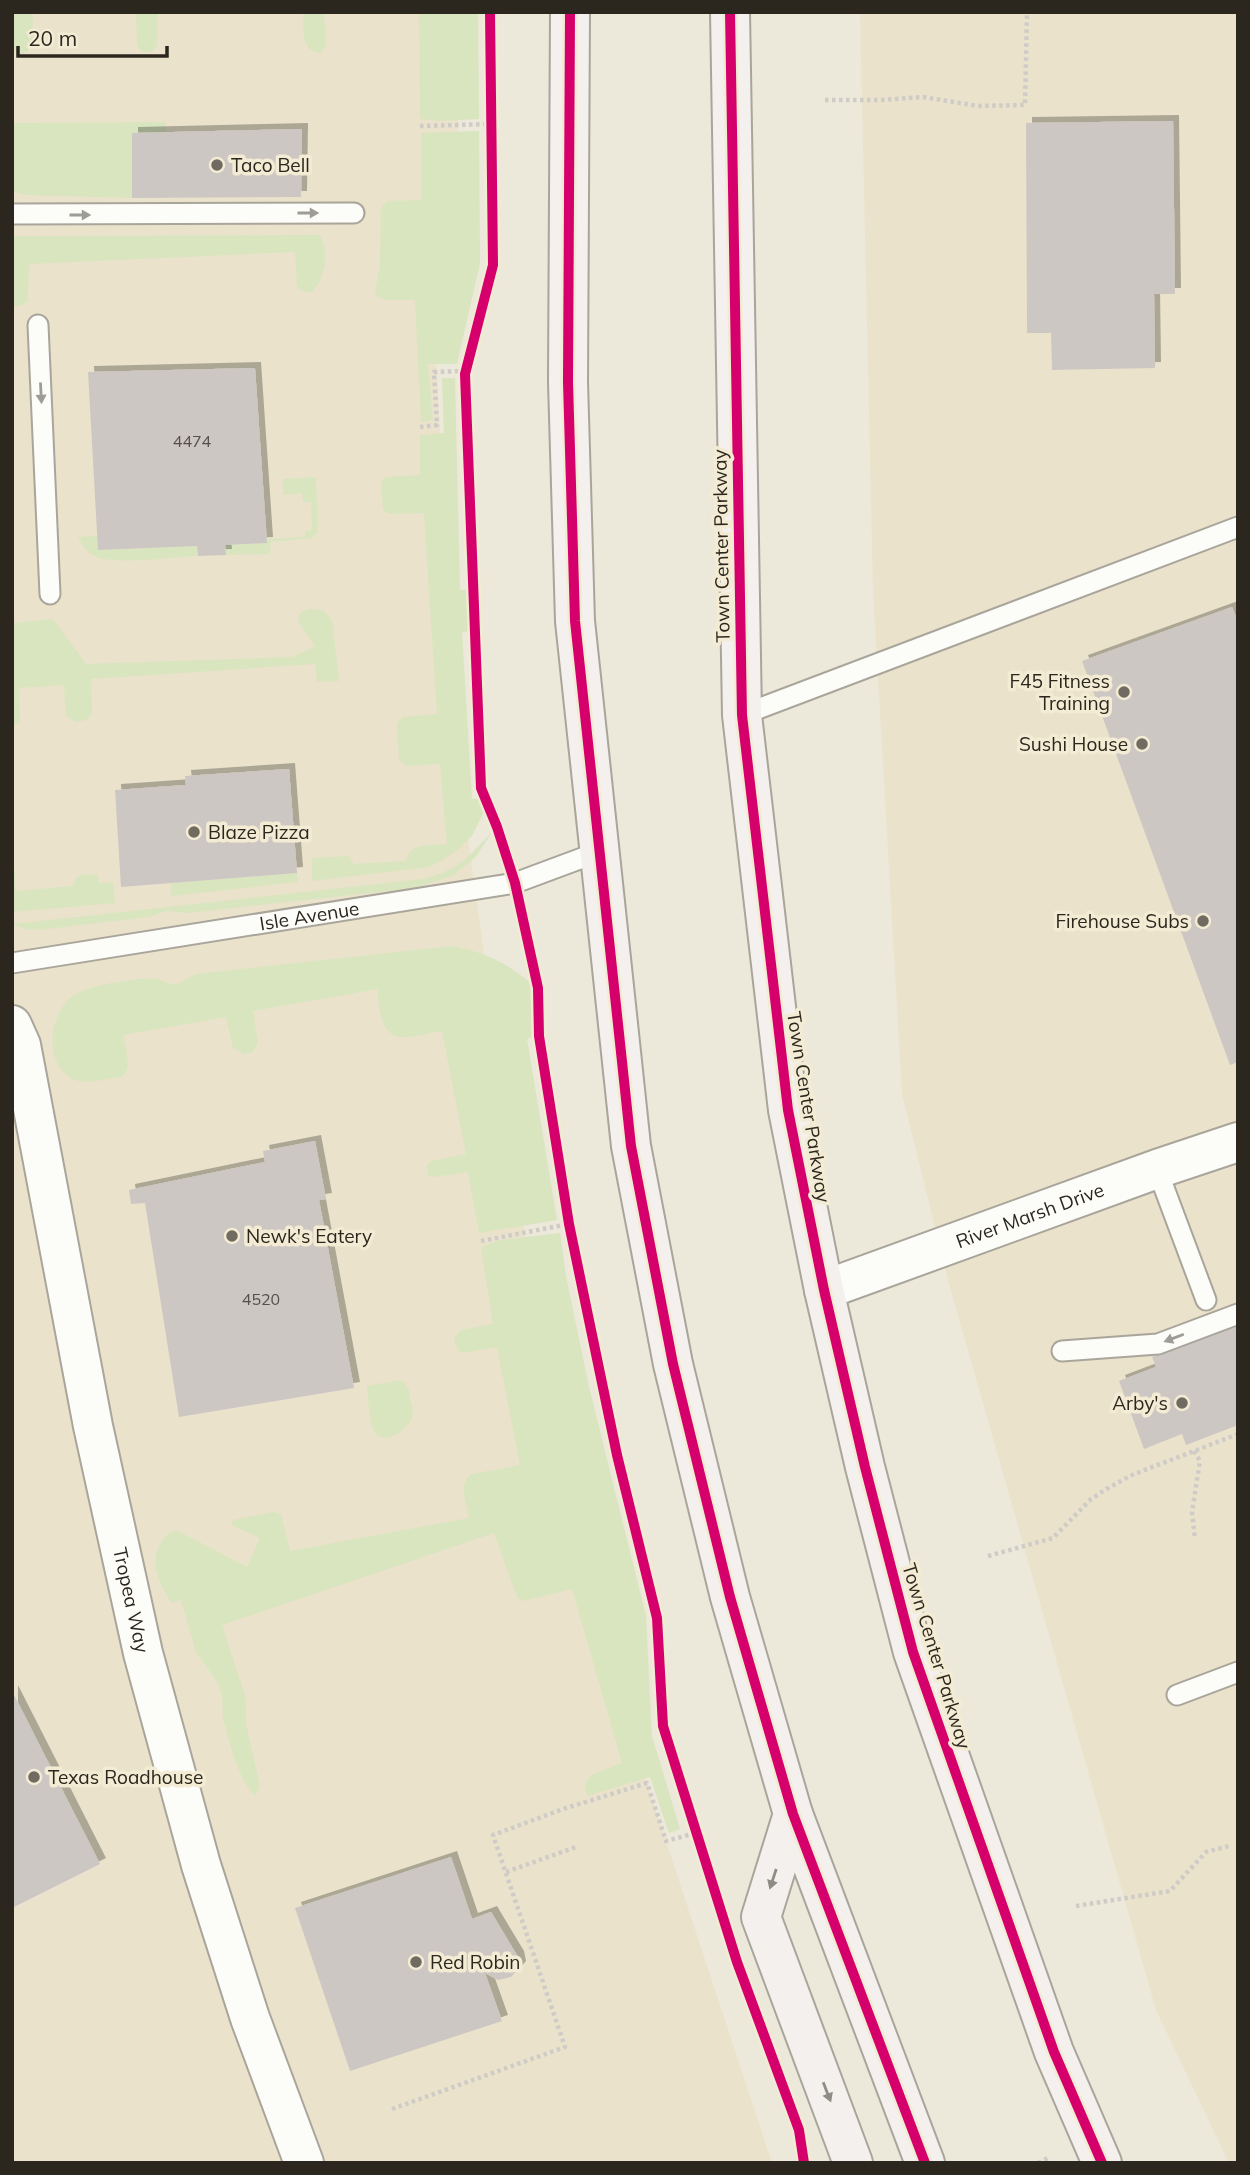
<svg xmlns="http://www.w3.org/2000/svg" width="1250" height="2175" font-family="Mulish,sans-serif">
  <defs>
    <filter id="shadow"><feDropShadow dx="6" dy="-6" stdDeviation="0" flood-color="#0004"/></filter>
  </defs>
  <rect width="100%" height="100%" fill="#ece8da"/>
  <g fill="#eae2cb">
    <path d="M12,12H459L457,263L436,361L459,775L495,1032L547,1382L631,1735L772,2163H12Z"/>
    <path d="M860,12H1238V2163H1229L1156,2010L949,1284L902,1094L873,590Z"/>
  </g>
  <g fill="#d9e5bf">
    <path d="M12,12H53L33,13L32,49L22,54L12,49Z"/>
    <path d="M136,12H181L158,13L157,45L152,52H142L137,45Z"/>
    <path d="M303,12H324L326,46L320,53C300,50 304,29 303,12Z"/>
    <path d="M419,12H478L479,119L438,121L420,119Z"/>
    <path d="M166,122V132L132,134V198L25,195L12,191V123Z"/>
    <path d="M479,131L480,263L457,364H428L433,420L421,422L415,300H385L378,297L375,291L380,266L381,207L388,201L422,200L421,133Z"/>
    <path d="M319,235C330,249 325,279 312,292L302,291L297,286L295,252L29,264L28,301L21,306H12V236Z"/>
    <path d="M442,378H455L460,590H468L471,631L462,632L472,799H482L483,814L472,836L456,851L439,862L428,867L312,881V858L348,856L354,864L406,861C409,842 432,846 447,844L440,764L407,766L399,760L397,724L403,717L437,714L424,513L389,514L383,509L381,483L386,477L420,475V435L444,433Z"/>
    <path d="M316,477L318,532L311,538L271,542L269,554L226,555L225,545L267,543V539L305,537V531L312,530L311,502H303L302,493L283,495V479Z"/>
    <path d="M97,536L98,550L197,546L198,556C174,557 117,565 97,557C88,554 82,545 78,537Z"/>
    <path d="M308,609L323,610L332,620L339,681L317,682L315,664L91,679L92,714L86,720L76,722L66,716L64,685L19,688L20,722L12,726V623L53,619L86,664L293,657L315,646L298,621L299,614Z"/>
    <path d="M492,832L475,858L452,876L415,888L188,913L167,911L148,917L39,930L25,929L12,924L423,879C459,870 467,858 492,832Z"/>
    <path d="M12,840L16,891L73,886L76,878L82,875L98,874L99,883L113,882L115,903L12,912Z"/>
    <path d="M297,873L298,882L171,896V883Z"/>
    <path d="M453,946C484,952 507,963 531,983L536,1036L527,1039L557,1220L479,1233L468,1172L433,1177L428,1175L427,1165L431,1161L466,1154L442,1031C423,1033 392,1048 383,1022C379,1012 379,1000 377,989L253,1011L258,1043L253,1052L244,1054L233,1048L226,1017L123,1035C124,1044 131,1063 126,1072C123,1078 114,1078 107,1079C95,1081 82,1085 71,1078C43,1061 49,1013 74,995C85,986 143,976 157,979C164,981 169,986 177,984C183,982 190,977 195,974Z"/>
    <path d="M560,1233L566,1276L589,1387L646,1616L652,1736L680,1829L669,1833L650,1777L587,1796L585,1784L591,1775L622,1763L572,1589L523,1601L517,1597L494,1533L222,1625L246,1699V1724L260,1787L255,1796L244,1782L233,1755L223,1719L222,1695L218,1683L196,1652L181,1600L171,1603C159,1582 147,1561 163,1540C167,1534 170,1532 176,1530L247,1567L260,1538L231,1525L233,1520L273,1512L281,1514L290,1551L469,1518C467,1503 457,1483 472,1474L520,1465L497,1347L462,1353L457,1348L454,1338L461,1330L493,1324L481,1247L501,1240Z"/>
    <path d="M400,1380C408,1384 409,1389 410,1398C411,1402 413,1409 413,1414C411,1427 387,1446 376,1434C369,1425 368,1397 367,1386Z"/>
  </g>
  <g fill="#cdc7c4" filter="url(#shadow)">
    <path d="M1173,121L1175,294H1154L1155,368L1052,370L1051,333H1027L1026,123Z"/>
    <path d="M302,129L301,197L132,198V133Z"/>
    <path d="M255,368L267,543L225,545L226,555L198,556L197,546L98,550L88,372Z"/>
    <path d="M1232,607L1238,622V1062L1230,1065L1082,661Z"/>
    <path d="M289,769L297,873L121,887L115,790L186,785L185,776Z"/>
    <path d="M315,1141L326,1199L319,1200L354,1388L179,1417L145,1203L131,1204L129,1190L265,1162L263,1151Z"/>
    <path d="M1238,1324V1425L1186,1445L1182,1434L1144,1449L1119,1381L1156,1367L1152,1357Z"/>
    <path d="M12,1691L100,1864L12,1908Z"/>
    <path d="M451,1857L472,1919L491,1912L518,1957L520,1967L511,1977L498,1980L485,1973L502,2021L350,2071L295,1908Z"/>
  </g>
  <g fill="none" stroke-linecap="round" stroke-linejoin="round">
    <defs>
      <g id="service">
        <path d="M12,214L354,213"/>
        <path d="M38,325L50,594"/>
        <path d="M742,715L1238,527"/>
        <path id="s1" d="M12,963L515,883L601,851"/>
        <path d="M1157,1169L1206,1300"/>
        <path d="M1062,1351L1158,1344L1238,1314"/>
        <path d="M1177,1695L1238,1672"/>
      </g>
      <g id="minor">
        <path id="s2" d="M12,1025L21,1045L93,1426L143,1653L201,1865L250,2018L304,2163"/>
        <path id="s3" d="M824,1290L1157,1169L1238,1142"/>
      </g>
      <g id="secondary">
        <path d="M570,12L568,382L575,621L631,1146L673,1364L730,1597L793,1814L925,2163"/>
        <path d="M730,12L742,715L788,1110L824,1290L865,1467L913,1652L1054,2052L1102,2163"/>
        <path d="M793,1814L761,1917L853,2163"/>
      </g>
    </defs>
    <use href="#service" stroke="#a9a59b" stroke-width="23"/>
    <use href="#minor" stroke="#a9a59b" stroke-width="42"/>
    <use href="#secondary" stroke="#a9a59b" stroke-width="42"/>
    <g stroke="#cfccc8" stroke-width="4.5" stroke-dasharray="3.5 3.5" stroke-linecap="butt">
      <path d="M825,100H880L923,97L978,106L1025,105L1027,12"/>
      <path d="M420,126L492,124"/>
      <path d="M420,427L437,425L434,372L466,371"/>
      <path d="M481,1241L569,1224"/>
      <path d="M1194,1451L1200,1461L1192,1512L1195,1539"/>
      <path d="M988,1556L1053,1538L1091,1499L1108,1488L1132,1475L1238,1434"/>
      <path d="M506,1872L576,1847"/>
      <path d="M1076,1906L1170,1891L1206,1852L1229,1846"/>
      <path d="M392,2109L565,2047L493,1835L563,1809L647,1783L666,1841L696,1833"/>
      <path d="M1038,2163L1050,2157"/>
    </g>
    <use href="#service" stroke="#fcfcf9" stroke-width="19"/>
    <use href="#minor" stroke="#fcfcf9" stroke-width="38"/>
    <use href="#secondary" stroke="#f3f0ee" stroke-width="38"/>
    <defs>
      <g id="cycleway">
        <path d="M490,12L493,265L465,374L481,788L497,827L515,883L538,988L539,1036L569,1224L617,1455L657,1618L663,1726L737,1962L799,2130L804,2163"/>
        <path d="M570,12L568,382L575,621L631,1146L673,1364L730,1597L793,1814L925,2163"/>
        <path d="M730,12L742,715L788,1110L824,1290L865,1467L913,1652L1054,2052L1102,2163"/>
      </g>
    </defs>
    <use href="#cycleway" stroke="#f3ebd3" stroke-width="15"/>
    <use href="#cycleway" stroke="#d6006c" stroke-width="10"/>
  </g>
  <defs><path id="oneway-solid" d="M-6-.8H1V-3.2L6.5 0L1 3.2V.8H-6Z" transform="scale(1.75)"/></defs>
  <g fill="#9e9c96">
    <use href="#oneway-solid" transform="translate(308 213)"/>
    <use href="#oneway-solid" transform="translate(80 215)"/>
    <use href="#oneway-solid" transform="translate(41 393) rotate(87)"/>
    <use href="#oneway-solid" transform="translate(1174 1338) rotate(159)"/>
  </g>
  <g fill="#8f8c86">
    <use href="#oneway-solid" transform="translate(773 1879) rotate(108)"/>
    <use href="#oneway-solid" transform="translate(827 2092) rotate(69)"/>
  </g>
  <g fill="#6f6b60" stroke="#f3ebd3" stroke-width="2.5">
    <circle cx="217" cy="165" r="7"/>
    <circle cx="1124" cy="692" r="7"/>
    <circle cx="1142" cy="744" r="7"/>
    <circle cx="194" cy="832" r="7"/>
    <circle cx="1203" cy="921" r="7"/>
    <circle cx="232" cy="1236" r="7"/>
    <circle cx="1182" cy="1403" r="7"/>
    <circle cx="34" cy="1777" r="7"/>
    <circle cx="416" cy="1962" r="7"/>
  </g>
  <g text-anchor="middle" stroke-width="7" stroke-linejoin="round" paint-order="stroke">
    <g font-size="16" fill="#544f48">
      <text x="192" y="447">4474</text>
      <text x="261" y="1305">4520</text>
    </g>
    <g font-size="19" fill="#2b271e" stroke="#f3ebd3" text-anchor="start">
      <text x="231" y="172">Taco Bell</text>
      <text x="1110" y="688" text-anchor="end">F45 Fitness<tspan x="1110" dy="22">Training</tspan></text>
      <text x="1128" y="751" text-anchor="end">Sushi House</text>
      <text x="208" y="839">Blaze Pizza</text>
      <text x="1189" y="928" text-anchor="end">Firehouse Subs</text>
      <text x="246" y="1243">Newk's Eatery</text>
      <text x="1168" y="1410" text-anchor="end">Arby's</text>
      <text x="48" y="1784">Texas Roadhouse</text>
      <text x="430" y="1969">Red Robin</text>
    </g>
    <g font-size="19" fill="#2b271e" stroke="#f3ebd3">
      <text transform="translate(721 546) rotate(-91)" y="7">Town Center Parkway</text>
      <text dy="7" stroke="none"><textPath href="#s1" startOffset="301">Isle Avenue</textPath></text>
      <text transform="translate(809 1107) rotate(81)" y="7">Town Center Parkway</text>
      <text dy="7" stroke="none"><textPath href="#s3" startOffset="219">River Marsh Drive</textPath></text>
      <text dy="7" stroke="none"><textPath href="#s2" startOffset="588">Tropea Way</textPath></text>
      <text transform="translate(937 1656) rotate(73)" y="7">Town Center Parkway</text>
    </g>
  </g>
  <rect width="1250" height="2175" fill="none" stroke="#2b271e" stroke-width="28"/>
  <path d="M18 46v10h149v-10" fill="none" stroke="#2b271e" stroke-width="3.5"/>
  <text x="28" y="46" font-size="21" fill="#2b271e" stroke="#f3ebd3" stroke-width="5" paint-order="stroke">20 m</text>
</svg>
